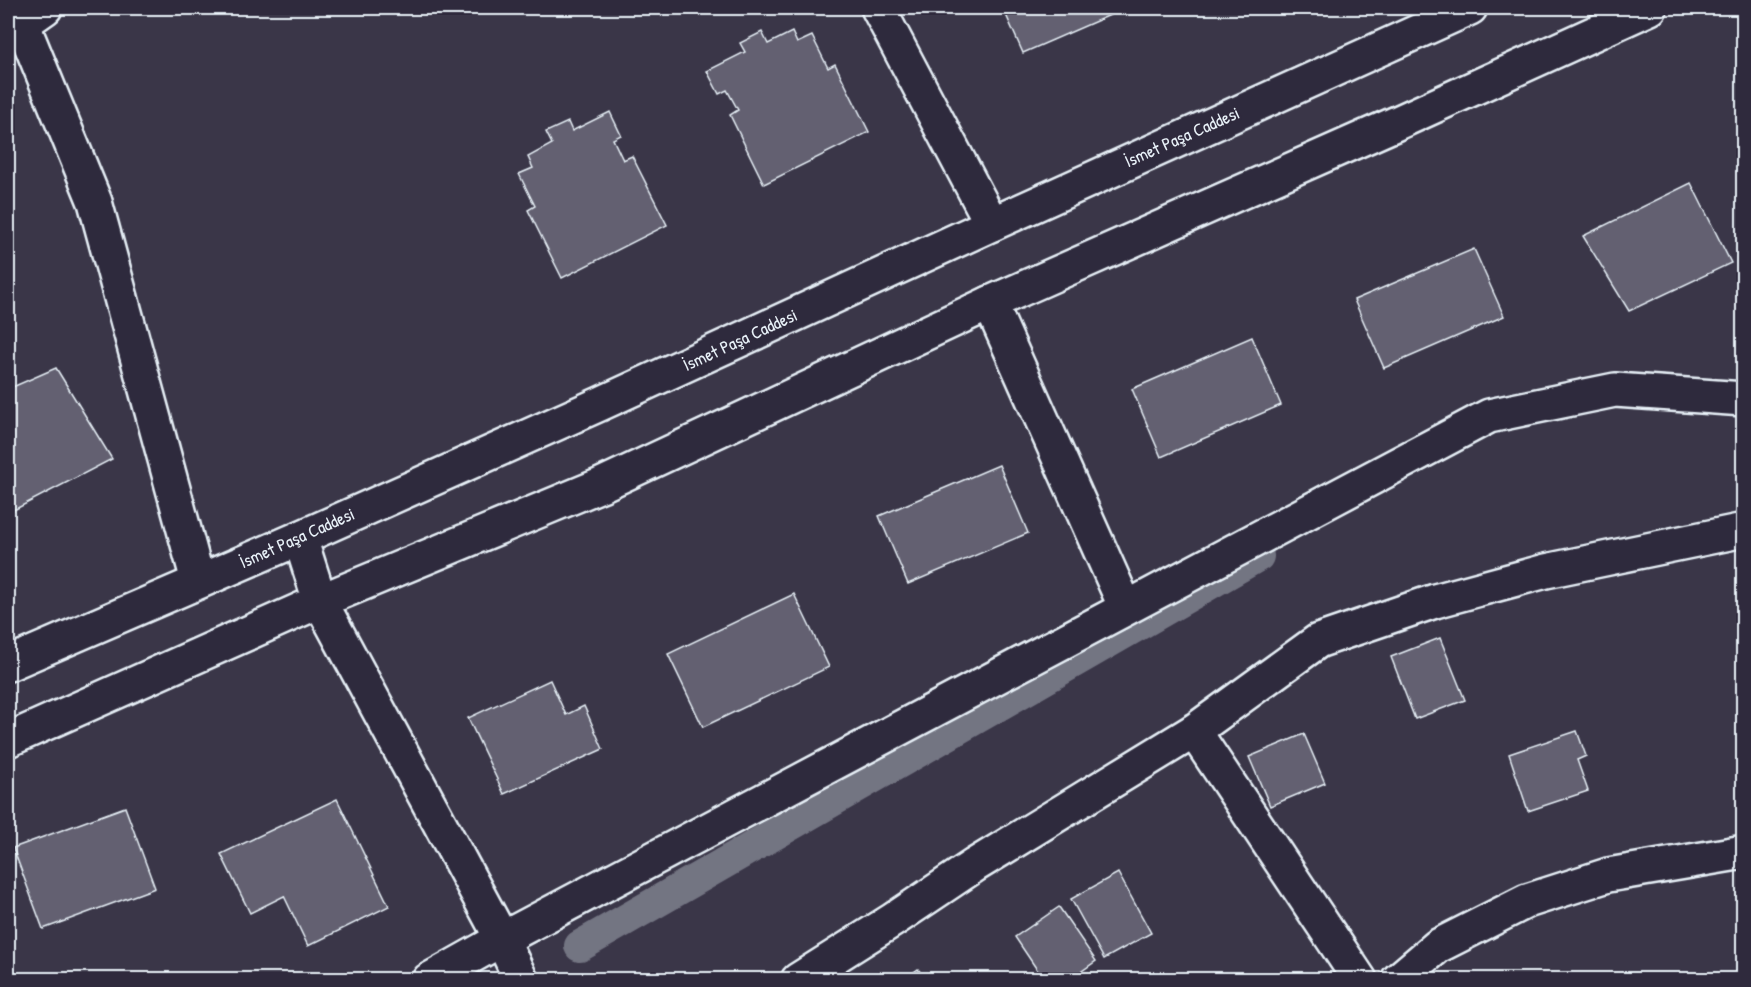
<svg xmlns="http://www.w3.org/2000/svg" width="1751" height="987" font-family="'Patrick Hand',sans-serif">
  <rect width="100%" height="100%" fill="#3a3648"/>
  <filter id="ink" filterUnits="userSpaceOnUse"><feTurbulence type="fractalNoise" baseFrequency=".0167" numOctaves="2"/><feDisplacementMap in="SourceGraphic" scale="12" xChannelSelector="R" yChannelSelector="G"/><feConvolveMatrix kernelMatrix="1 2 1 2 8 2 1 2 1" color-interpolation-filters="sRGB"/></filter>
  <g filter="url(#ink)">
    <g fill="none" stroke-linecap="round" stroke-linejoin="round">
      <path stroke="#737482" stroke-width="32" d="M580,946L1258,556"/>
    </g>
    <g fill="#636171" stroke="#e8f1f8" stroke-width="1.5">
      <path d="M1003,8H1124V9L1023,53Z"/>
      <path d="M762,32L768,44L792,32L797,43L812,36L828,68L835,64L869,132L764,184L730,115L738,110L727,90L719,94L707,71L745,52L740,43Z"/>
      <path d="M610,112L621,135L613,139L623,160L632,156L667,225L562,278L528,210L535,206L519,174L533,168L528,157L552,144L546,132L568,122L572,131Z"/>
      <path d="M1691,183L1731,263L1629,311L1583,236Z"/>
      <path d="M1474,249L1504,316L1384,368L1354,300Z"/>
      <path d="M1252,337L1281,405L1161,457L1132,389Z"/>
      <path d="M56,368L112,459L8,513V389Z"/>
      <path d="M999,465L1028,533L908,584L879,516Z"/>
      <path d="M794,594L829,667L703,727L668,654Z"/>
      <path d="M1440,638L1465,700L1415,719L1391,657Z"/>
      <path d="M550,680L566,715L584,706L603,749L504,794L468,718Z"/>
      <path d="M1577,731L1586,756L1577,760L1588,791L1528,811L1509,754Z"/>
      <path d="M1304,734L1325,783L1270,806L1249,757Z"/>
      <path d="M337,799L389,906L308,946L284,896L250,913L221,854Z"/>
      <path d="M125,807L155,888L43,929L13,848Z"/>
      <path d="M1118,873L1151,933L1104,959L1071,899Z"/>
      <path d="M1059,907L1096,961L1069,980H1044L1015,937Z"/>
      <path d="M918,969L926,980H903Z"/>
    </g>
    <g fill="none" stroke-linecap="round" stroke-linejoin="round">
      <defs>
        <g id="minor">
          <path d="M878,8L992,224"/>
          <path d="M22,23L95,202L198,581"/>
          <path d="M990,303L1126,608"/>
          <path d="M300,538L320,601L502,939L521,980"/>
          <path d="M1194,731L1360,980"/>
          <path d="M798,980L893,920L975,865L1194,731L1318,641L1435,601L1546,571L1744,530"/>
          <path d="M1398,980L1438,946L1527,901L1608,875L1744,852"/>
        </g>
        <g id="tertiary">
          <path d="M8,34L45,8"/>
          <path d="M429,980L502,939L1489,416L1615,390L1744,399"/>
        </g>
        <g id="secondary">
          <path d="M8,664L300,538L600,404L992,224L1470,8"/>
          <path d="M8,740L320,601L601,485L990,303L1397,123L1650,8"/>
        </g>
      </defs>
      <use href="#minor" stroke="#e8f1f8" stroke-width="38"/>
      <use href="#tertiary" stroke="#e8f1f8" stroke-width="38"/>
      <use href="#secondary" stroke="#e8f1f8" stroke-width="38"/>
      <use href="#minor" stroke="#2f2a3d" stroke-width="33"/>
      <use href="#tertiary" stroke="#2f2a3d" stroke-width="33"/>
      <use href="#secondary" stroke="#2f2a3d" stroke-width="33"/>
    </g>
  </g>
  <g text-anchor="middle" stroke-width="4.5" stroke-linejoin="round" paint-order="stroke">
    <g font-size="18" fill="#e8f1f8" stroke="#2f2a3d">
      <text transform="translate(1182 137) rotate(-24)" y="6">İsmet Paşa Caddesi</text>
      <text transform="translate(740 340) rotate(-25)" y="6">İsmet Paşa Caddesi</text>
      <text transform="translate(297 538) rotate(-24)" y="6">İsmet Paşa Caddesi</text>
    </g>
  </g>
  <rect width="1751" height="987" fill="none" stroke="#2f2a3d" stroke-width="30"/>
  <rect x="15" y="15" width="1721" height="957" fill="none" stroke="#e8f1f8" stroke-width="2" filter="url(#ink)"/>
</svg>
